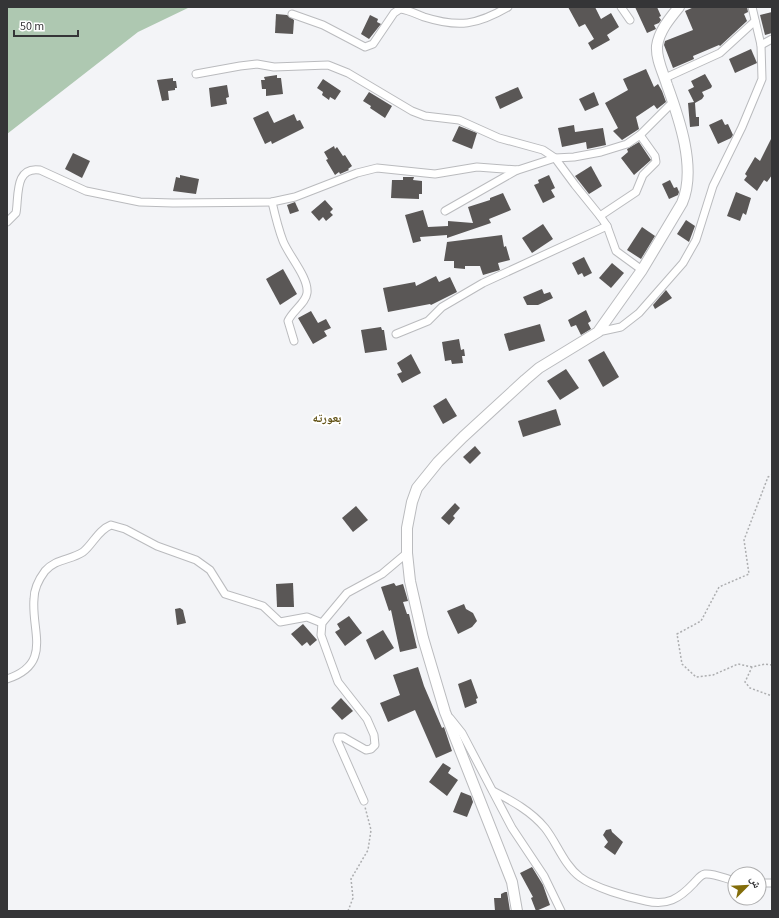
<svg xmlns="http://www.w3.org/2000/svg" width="779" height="918" font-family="'Source Sans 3','Noto Naskh Arabic',sans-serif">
  <rect width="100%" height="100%" fill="#f3f4f7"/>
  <path fill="#aec8b1" d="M7,7H190L138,32L7,134Z"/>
  <g fill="#5a5756">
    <path d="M568,7H595L601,19L611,13L619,27L607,35L610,40L592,50L588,43L594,39L585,24L579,27Z"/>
    <path d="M635,7H657L661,16L659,17L661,20L659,23L654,25L656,29L647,33Z"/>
    <path d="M694,7H747L748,12L744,14L747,21L720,46L719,45L693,56L694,59L673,68L664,45L665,41L693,30L685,11Z"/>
    <path d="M772,12V33L765,35L760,15Z"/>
    <path d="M276,14L287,15L294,20L293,34L275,33Z"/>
    <path d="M370,15L378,19L377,22L381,24L369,39L361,34Z"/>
    <path d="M751,49L757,63L735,73L729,59Z"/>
    <path d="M646,69L654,87L658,84L662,91L666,102L657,109L654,105L636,117L639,129L622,140L613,131L618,128L605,103L628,90L623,79Z"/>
    <path d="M705,74L712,86L711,88L702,92L704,96L702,99L695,103L696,117H699V126L690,127L688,103L694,102L688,90L694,87L691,81Z"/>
    <path d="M277,75V78H281L283,94L266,96V89H262L261,80H265L264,77Z"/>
    <path d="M173,78V81H176L177,88H175V90L168,91L169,100L162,101L157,80Z"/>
    <path d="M323,79L341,91L335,100L330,97L329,100L322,95L323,92L317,88Z"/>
    <path d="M227,85L229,97L226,98L227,104L211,107L209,88Z"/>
    <path d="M518,87L523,98L500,109L495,97Z"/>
    <path d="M369,92L392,106L385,118L370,108L371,106L363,101Z"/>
    <path d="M594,92L599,105L585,111L579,99Z"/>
    <path d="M268,111L274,123L294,114L297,121L300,120L304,128L272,144L271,141L265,144L253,118Z"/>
    <path d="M722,119L725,125L728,124L733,135L731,138L718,144L709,125Z"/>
    <path d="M574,125L575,132L603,128L606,145L587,149L586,142L562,147L558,128Z"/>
    <path d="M459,126L477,133L472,149L452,141Z"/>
    <path d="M772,137V175L767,182L764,180L757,191L744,180L747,176L745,174L755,157L760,161Z"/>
    <path d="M639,142L651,160L634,175L621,158L628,152L627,149Z"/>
    <path d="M334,146L335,149L337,147L343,156L345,155L352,166L348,169L349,170L340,174L339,172L335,175L326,160L328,159L324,152Z"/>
    <path d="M73,153L90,161L82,178L65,169Z"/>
    <path d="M591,166L602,186L589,194L575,176Z"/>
    <path d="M180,175L199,179L196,194L173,191L176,177L180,178Z"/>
    <path d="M549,175L555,188L551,190L555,197L543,203L534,185L539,183L538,180Z"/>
    <path d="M403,177H414L413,180L422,181V194H419V199L391,198L392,180H403Z"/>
    <path d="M670,180L674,188L677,187L679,192L678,195L669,199L662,184Z"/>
    <path d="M736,192L751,198L746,215L743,213L740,221L727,216Z"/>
    <path d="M503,193L511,210L489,219L491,223L447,238V235L420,237L421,241L413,243L405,215L423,210L428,227L448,226V221L473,223L468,207L490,200V198Z"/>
    <path d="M325,200L333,209L330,212L333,215L326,221L323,217L319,221L311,212Z"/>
    <path d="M295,202L299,211L290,214L287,205Z"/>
    <path d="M686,220L695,226L689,242L677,234Z"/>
    <path d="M543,224L553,239L532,253L522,238Z"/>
    <path d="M642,227L655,236L641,259L627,250Z"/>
    <path d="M502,235L504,247L506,246L510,260L498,263L500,270L483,275L480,266H465V269L454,268V261H444L447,242Z"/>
    <path d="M584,257L592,273L584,277L582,273L578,275L572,263Z"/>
    <path d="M612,263L624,273L611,288L599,278Z"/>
    <path d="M283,269L297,294L280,305L266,279Z"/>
    <path d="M436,276L439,282L450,277L457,292L431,305L430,304L388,312L383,288L415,282L416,286Z"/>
    <path d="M542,289L544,294L550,292L553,298L538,305H527L523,297Z"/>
    <path d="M666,290L672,298L655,309L653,305Z"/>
    <path d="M586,310L591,321L588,323L591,329L581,335L576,325L571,327L568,320Z"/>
    <path d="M311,311L318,323L326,319L331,328L324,331L327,336L313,344L298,318Z"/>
    <path d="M540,324L545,341L509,351L504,334Z"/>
    <path d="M381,327L382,330H384L387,350L365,353L361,330Z"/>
    <path d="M459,339L461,350L464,349L465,356H462L463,363L452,364L451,360L445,361L442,342Z"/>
    <path d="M604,351L619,377L603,387L588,360Z"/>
    <path d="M411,354L421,373L402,383L397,374L402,372L397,363Z"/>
    <path d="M566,369L579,388L560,400L547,381Z"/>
    <path d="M446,398L457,416L443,424L433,406Z"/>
    <path d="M556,409L561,425L523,437L518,421Z"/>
    <path d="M475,446L481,453L470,464L463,457Z"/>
    <path d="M455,503L460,508L453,516L455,518L449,525L441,518Z"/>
    <path d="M356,506L368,520L353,532L342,518Z"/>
    <path d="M293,583L294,607H277L276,584Z"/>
    <path d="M394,583L396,586L403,584L406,594L408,601L403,602L407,614H409L417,648L400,652L391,610L389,611L381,587Z"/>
    <path d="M464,604L466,609L473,613L477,621L472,627L458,634L447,611Z"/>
    <path d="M180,608L183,610L186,623L177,625L175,609Z"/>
    <path d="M349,616L362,633L345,646L335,632L340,629L337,624Z"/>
    <path d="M303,624L317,640L310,646L307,642L302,646L291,634Z"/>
    <path d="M383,630L394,648L375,660L366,640Z"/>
    <path d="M418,667L424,686L442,728L444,727L452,751L436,758L415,710L388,722L380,703L400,695L393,675Z"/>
    <path d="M471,679L478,698L476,699L477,703L465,708L458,684Z"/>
    <path d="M341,698L353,711L342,720L331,708Z"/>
    <path d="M443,763L451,768L448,773L458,780L447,796L429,782Z"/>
    <path d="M461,792L471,796L473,802L467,817L453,812Z"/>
    <path d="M611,829L612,832L623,842L615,855L604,847L608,842L603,835L606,830Z"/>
    <path d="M532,867L543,885L550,905L536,911L531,898L533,897L520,873Z"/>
    <path d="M505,892H507L510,911H495L494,898H501V894Z"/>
  </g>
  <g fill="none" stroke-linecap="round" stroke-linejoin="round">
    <defs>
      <g id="street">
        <path d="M621,7L630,20"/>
        <path d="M292,14L323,25L365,47L373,44L394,13L400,9C409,10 416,14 424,17C459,28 477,25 508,7"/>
        <path d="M761,45L772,39"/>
        <path d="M196,74L240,66L257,64L274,67L328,65L348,73L412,111L425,116L459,120L499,138L543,150L555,158L575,185L600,216L607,226L616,251L642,270"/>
        <path d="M665,78L720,53L755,21"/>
        <path d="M272,202C275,215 278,228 283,241C289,256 309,278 307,293C306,303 292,311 288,321L294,341"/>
        <path d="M445,211L517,170"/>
        <path d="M600,216L636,192L643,175L656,162L655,156L640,135"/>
        <path d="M7,222L16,213C19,197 14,166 40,170L86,191L140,202L173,203L272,202L295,197L357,173L377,168L435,174L477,167L518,170L555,158L574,157L601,152L627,144L640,135L673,102"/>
        <path d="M598,332L621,327L639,313L683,263L696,240L713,186L742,127L762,79L761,45L752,7"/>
        <path d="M396,334L428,321L442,307L483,283L607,226"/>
        <path d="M7,679C53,664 31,631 34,599C34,590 39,579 45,571C55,559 71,560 83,552C93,544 98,530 111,525L125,529L157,546L196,560L210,570L225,594L263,606L280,622L307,617L322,623"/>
        <path d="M450,718L462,733L512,828L544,876L561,911"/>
        <path d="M493,791C512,801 531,811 545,828C557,843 564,865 580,877C595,888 627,897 646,901C667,906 679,899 694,883C697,880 700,875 705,874C714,873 726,879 735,881"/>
        <path d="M364,801L337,740L338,737H343L366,750L371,749L375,745L374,735L367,719L338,682L321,635L322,623L347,593L382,574L407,553"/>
        <path d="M759,883H772"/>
      </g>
      <path id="secondary" d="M517,911L512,882L445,712L423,638L410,581L407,553V528L412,502L417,488L438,462L463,437L525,380L539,368L598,332L642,270L682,203C697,169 679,118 667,85C663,72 656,59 657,46C659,31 670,18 679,7"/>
    </defs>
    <use href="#street" stroke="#babbbe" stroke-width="9"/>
    <use href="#secondary" stroke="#babbbe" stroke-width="12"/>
    <g stroke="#adaeb0" stroke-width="1.5" stroke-dasharray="2 2" stroke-linecap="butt">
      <path d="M772,665L765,664L752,667L745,682L750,688L772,696"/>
      <path d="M752,667L738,664L713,675L696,677L682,664L677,634L701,621L719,587L749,574L744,540L768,477L772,475"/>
      <path d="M348,911L353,898L351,879L368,850L371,830L365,807"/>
    </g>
    <use href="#street" stroke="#fff" stroke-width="7"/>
    <use href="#secondary" stroke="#fff" stroke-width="10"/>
  </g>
  <g text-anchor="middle" stroke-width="4" stroke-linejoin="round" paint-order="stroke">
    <g font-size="12" font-weight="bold" fill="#615114" stroke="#fff">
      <text x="327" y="422">بعورته</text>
    </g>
  </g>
  <rect width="779" height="918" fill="none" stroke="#353537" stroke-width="16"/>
  <g transform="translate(747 886) rotate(66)"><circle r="19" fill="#ffffff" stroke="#aeaeaf"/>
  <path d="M0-3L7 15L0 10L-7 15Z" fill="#836d0a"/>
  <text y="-6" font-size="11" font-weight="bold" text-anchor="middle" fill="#353537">ش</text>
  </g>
  <path d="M14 30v6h64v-6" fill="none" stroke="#353537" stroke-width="2"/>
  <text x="20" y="30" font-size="12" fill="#353537" stroke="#ffffff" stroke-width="3" paint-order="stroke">50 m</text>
</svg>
